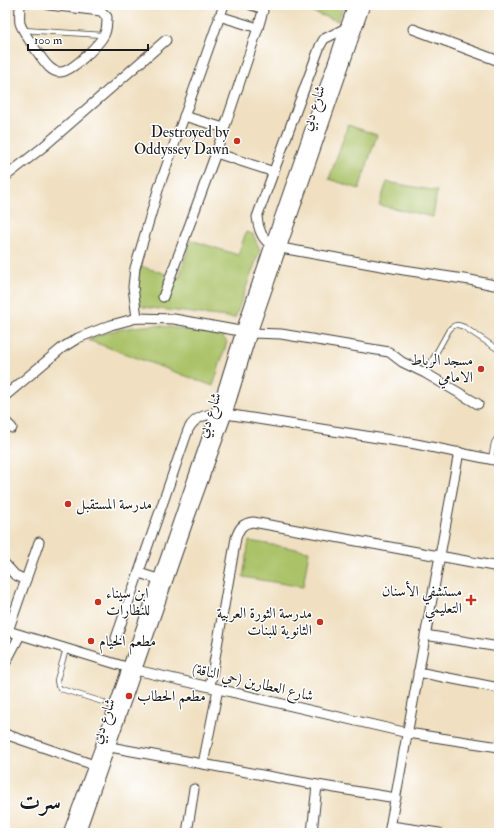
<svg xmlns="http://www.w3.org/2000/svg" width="504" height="838" font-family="'IM FELL Double Pica',Amiri,serif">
  <rect width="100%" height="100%" fill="#fff"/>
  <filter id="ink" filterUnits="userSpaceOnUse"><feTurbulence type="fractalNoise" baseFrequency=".025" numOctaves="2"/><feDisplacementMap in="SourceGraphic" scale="8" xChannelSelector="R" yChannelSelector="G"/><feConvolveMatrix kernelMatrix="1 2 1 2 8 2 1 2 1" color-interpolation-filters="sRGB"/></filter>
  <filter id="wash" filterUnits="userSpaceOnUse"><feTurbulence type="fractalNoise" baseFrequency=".012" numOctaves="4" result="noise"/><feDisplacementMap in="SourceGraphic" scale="16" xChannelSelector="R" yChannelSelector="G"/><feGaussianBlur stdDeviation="0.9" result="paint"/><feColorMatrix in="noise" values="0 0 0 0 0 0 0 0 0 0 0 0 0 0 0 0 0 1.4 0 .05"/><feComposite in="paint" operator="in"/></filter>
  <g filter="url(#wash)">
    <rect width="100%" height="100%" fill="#f0e0c1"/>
    <g fill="#aac267" stroke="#636f42">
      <path d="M291,5H344L338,21Z"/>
      <path d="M348,125L377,135L359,189L329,179Z"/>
      <path d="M387,182L437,191L433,217L379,205Z"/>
      <path d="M246,232L253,234L260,250L235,318L143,307C134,298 137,278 140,266L179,278L191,240L238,255Z"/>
      <path d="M156,325L219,335L223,337L227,342L213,386L88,340C110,329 132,327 156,325Z"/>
      <path d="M249,541L309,551L303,587L243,577Z"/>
    </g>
  </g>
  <g filter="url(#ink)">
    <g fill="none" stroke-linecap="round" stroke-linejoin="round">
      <defs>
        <g id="service">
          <path d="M23,30L103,35"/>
          <path d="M425,373L449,330C454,324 457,324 464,327L499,350"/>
          <path d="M491,459L494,443L499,435"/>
          <path d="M66,649L57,680L58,686L61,689L103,702"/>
        </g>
        <g id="minor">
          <path d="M20,5C20,11 19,18 20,23C22,31 43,61 49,67C52,70 56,72 60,72C72,72 101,43 105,33C107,28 107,22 107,17L101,11L49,5"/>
          <path d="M219,16L258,28L263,11L261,8L251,5"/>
          <path d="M346,28L324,39L320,46L257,217C258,227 262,239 271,245C273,246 278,247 281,248L404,270L470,280L499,286"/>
          <path d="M413,29L499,61"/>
          <path d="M184,116L224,128"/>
          <path d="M216,153L274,172"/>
          <path d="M5,177L43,147L166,40"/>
          <path d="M163,297L216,153L258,28"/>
          <path d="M137,318L133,287L135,268L159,187L224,5"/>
          <path d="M5,396L62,348L78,338L111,325L137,318L174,319L251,333L281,334L389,352L402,362L425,373L478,404"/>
          <path d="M5,421L12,428"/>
          <path d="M5,564L15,575L26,580"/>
          <path d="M139,573L158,579"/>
          <path d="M5,630L136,670L408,733L499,747"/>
          <path d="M8,631L39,542"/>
          <path d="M425,635L499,647"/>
          <path d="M116,638L188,430C195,415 212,412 226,414L416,444L499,461"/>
          <path d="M5,664L20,635"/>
          <path d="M418,672L499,688"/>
          <path d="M210,686L236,538C239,529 242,523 253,522L499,567"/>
          <path d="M5,734L94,765"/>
          <path d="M110,747L317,785L396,798"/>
          <path d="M203,764L218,689"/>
          <path d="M391,826L439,833"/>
          <path d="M187,833L194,789"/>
          <path d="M312,833L317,785"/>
          <path d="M389,833L459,452"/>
        </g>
        <g id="tertiary">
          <path d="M69,833L101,747L217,412L242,331L271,245L354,5"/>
          <path d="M79,833L187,522L226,414L251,333L364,5"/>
        </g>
      </defs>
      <use href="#service" stroke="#3c3935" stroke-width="6"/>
      <use href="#minor" stroke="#3c3935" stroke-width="11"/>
      <use href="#tertiary" stroke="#3c3935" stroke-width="13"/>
      <use href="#service" stroke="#fff" stroke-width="4.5"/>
      <use href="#minor" stroke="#fff" stroke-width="9"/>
      <use href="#tertiary" stroke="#fff" stroke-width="11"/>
    </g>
  </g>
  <g fill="#c8321e" stroke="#fff" stroke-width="1.5">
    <circle cx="237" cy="141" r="4"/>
    <circle cx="481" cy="369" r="4"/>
    <circle cx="68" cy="504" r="4"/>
    <path d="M469 594h4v4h4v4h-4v4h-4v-4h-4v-4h4z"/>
    <circle cx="98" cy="602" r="4"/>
    <circle cx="320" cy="622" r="4"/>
    <circle cx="91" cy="641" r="4"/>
    <circle cx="129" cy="696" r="4"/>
  </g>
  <g text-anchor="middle" stroke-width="3" stroke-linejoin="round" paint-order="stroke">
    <g font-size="15" fill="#1c1c1c" stroke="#fff">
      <text transform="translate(313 108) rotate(-71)" y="5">شارع دبي</text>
      <text transform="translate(209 415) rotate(-71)" y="5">شارع دبي</text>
      <text transform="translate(253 682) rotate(13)" y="5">شارع العطارين (حي الناقة)</text>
      <text transform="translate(103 721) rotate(-71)" y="5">شارع دبي</text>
    </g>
    <g font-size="15" fill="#1c1c1c" stroke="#fff" text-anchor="end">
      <text x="229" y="137">Destroyed by<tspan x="229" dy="17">Oddyssey Dawn</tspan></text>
      <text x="473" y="365">مسجد الرباط<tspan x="473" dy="17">الامامي</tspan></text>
      <text x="76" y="509" text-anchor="start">مدرسة المستقبل</text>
      <text x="462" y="596">مستشفي الأسنان<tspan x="462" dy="17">التعليمي</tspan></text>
      <text x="106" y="598" text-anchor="start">ابن سيناء<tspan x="106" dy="17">للنظارات</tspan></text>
      <text x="312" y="618">مدرسة الثورة العربية<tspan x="312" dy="17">الثانوية للبنات</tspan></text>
      <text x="99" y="646" text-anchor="start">مطعم الخيام</text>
      <text x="137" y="701" text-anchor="start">مطعم الحطاب</text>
    </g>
    <g font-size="23" font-weight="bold" fill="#1c1c1c" stroke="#fff">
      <text x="40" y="809">سرت</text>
    </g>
  </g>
  <rect width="504" height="838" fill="none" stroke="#fff" stroke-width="20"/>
  <path d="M28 44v6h120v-6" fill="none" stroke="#1c1c1c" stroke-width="2"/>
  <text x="34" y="44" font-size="12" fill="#1c1c1c" stroke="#ffffff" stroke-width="3" paint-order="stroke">100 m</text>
</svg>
